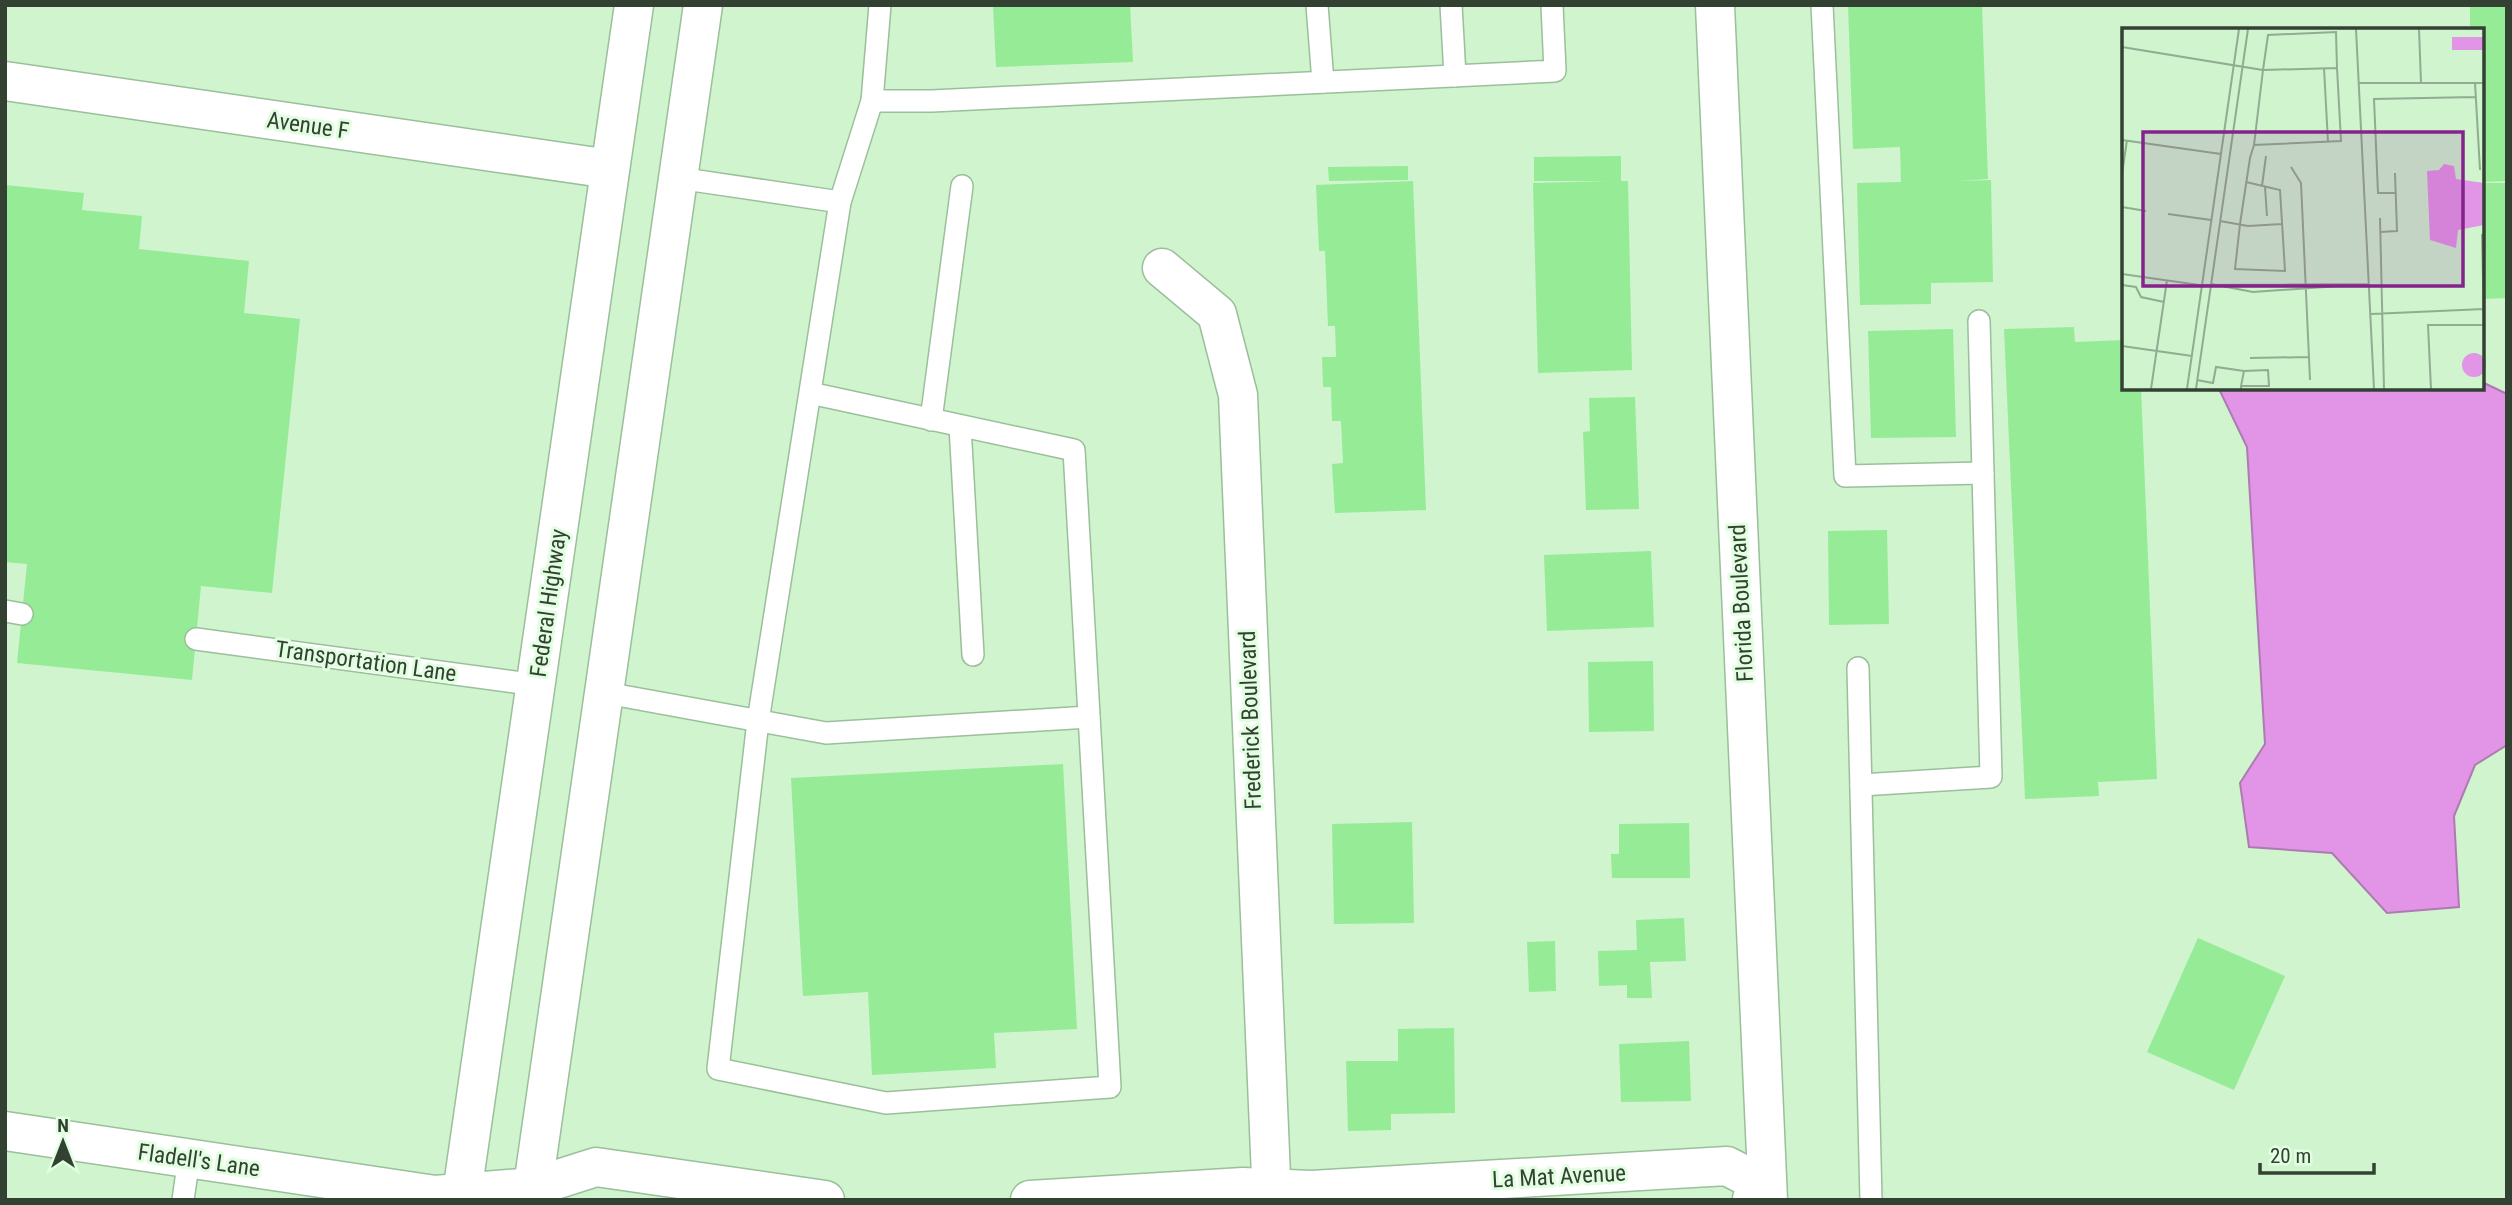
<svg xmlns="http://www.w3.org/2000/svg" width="2512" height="1205" font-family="'Roboto Condensed',sans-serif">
  <rect width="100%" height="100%" fill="#cff4ce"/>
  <path fill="#e294e7" stroke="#ae7bb1" stroke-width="2" d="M2482,382L2507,394V745L2475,765L2454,816L2459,907L2387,913L2332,853L2249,847L2240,783L2265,744L2247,447L2219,389L2482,388Z"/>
  <g fill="#96eb97">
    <path d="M993,5H1130L1133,62L996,67Z"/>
    <path d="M1848,5H1982L1988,179L1959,181L1991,180L1993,282L1931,283V304L1860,305L1857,183L1901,182L1900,147L1853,149Z"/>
    <path d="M2470,5H2507V181L2482,182V30H2470Z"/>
    <path d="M1621,156V181H1628L1632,370L1538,373L1533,183L1609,181H1534V157Z"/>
    <path d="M1408,166V180L1329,181L1328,167Z"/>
    <path d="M1413,181L1426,510L1335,513L1332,464L1343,463L1341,421H1332L1331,387H1323L1322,357H1336L1335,326H1328L1325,251H1319L1316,185Z"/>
    <path d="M2482,183H2507V298L2482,299Z"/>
    <path d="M5,185L84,193L82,210L142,216L139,249L249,261L244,313L300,319L272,593L201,586L192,680L17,663L27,564L5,562Z"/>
    <path d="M2074,327L2075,342L2124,340V388H2141L2157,779L2098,782L2099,796L2025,799L2004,329Z"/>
    <path d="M1953,329L1956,437L1871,438L1868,331Z"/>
    <path d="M1635,397L1639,509L1586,510L1583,432L1590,431L1589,398Z"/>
    <path d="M1887,530L1889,624L1829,625L1828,531Z"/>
    <path d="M1651,551L1654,627L1547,631L1544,555Z"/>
    <path d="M1653,661L1654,731L1589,732L1588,662Z"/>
    <path d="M1063,764L1077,1029L994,1033L996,1068L872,1075L868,992L803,996L791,778Z"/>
    <path d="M1412,822L1414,923L1334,924L1332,824Z"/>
    <path d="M1689,823L1690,878H1612L1611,854H1619V824Z"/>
    <path d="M1684,918L1686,961L1650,962L1652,998H1627V985L1599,986L1598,951L1637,950L1636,920Z"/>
    <path d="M2198,938L2285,976L2234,1090L2147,1052Z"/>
    <path d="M1555,941L1556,991L1529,992L1527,942Z"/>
    <path d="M1454,1028L1455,1113L1391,1114V1130L1348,1131L1346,1061H1398V1029Z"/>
    <path d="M1689,1041L1691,1101L1621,1102L1619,1044Z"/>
  </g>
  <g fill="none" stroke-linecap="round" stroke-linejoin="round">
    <defs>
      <g id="service">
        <path d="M880,5L872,101H932L1555,71L1552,5"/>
        <path d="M1317,5L1323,82"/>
        <path d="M1451,5L1455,76"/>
        <path d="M1822,5L1845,476L1983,473"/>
        <path d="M678,178L840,202"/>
        <path d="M810,393L1074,450L1110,1087L886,1103L718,1069L758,721L840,202L872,101"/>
        <path d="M931,420L962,186"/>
        <path d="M960,426L973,655"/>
        <path d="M5,611L22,614"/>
        <path d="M196,639L537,685"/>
        <path d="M1858,668L1871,1200"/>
        <path d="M606,693L826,733L1089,717"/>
        <path d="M1861,785L1991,777L1979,321"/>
        <path d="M183,1200L189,1158"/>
      </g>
      <g id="minor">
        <path d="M1715,5L1768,1200"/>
        <path d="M5,81L610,169"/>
        <path d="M1162,268L1217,314L1238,395L1272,1200"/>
        <path d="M5,1131L435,1195L533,1187L596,1167L825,1200"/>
        <path d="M1030,1200L1243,1187L1311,1190L1727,1166L1767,1187L1752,1199"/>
      </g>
      <g id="primary">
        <path d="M461,1200L634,5"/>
        <path d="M531,1200L703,5"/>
      </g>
    </defs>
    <use href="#service" stroke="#9bbf9b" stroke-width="24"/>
    <use href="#minor" stroke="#9bbf9b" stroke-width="41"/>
    <use href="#primary" stroke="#9bbf9b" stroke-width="41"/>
    <use href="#service" stroke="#fff" stroke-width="21"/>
    <use href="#minor" stroke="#fff" stroke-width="38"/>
    <use href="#primary" stroke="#fff" stroke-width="38"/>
  </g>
  <g text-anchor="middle" stroke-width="6" stroke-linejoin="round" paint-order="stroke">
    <g font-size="23" fill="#334132" stroke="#e1ffe0">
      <text transform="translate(308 125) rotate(8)" y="8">Avenue F</text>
      <text transform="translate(548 603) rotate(-82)" y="8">Federal Highway</text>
      <text transform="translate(1741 603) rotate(-93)" y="8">Florida Boulevard</text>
      <text transform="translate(366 661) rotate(8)" y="8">Transportation Lane</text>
      <text transform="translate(1250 720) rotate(-92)" y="8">Frederick Boulevard</text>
      <text transform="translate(199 1160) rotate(8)" y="8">Fladell's Lane</text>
      <text transform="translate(1559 1176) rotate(-3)" y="8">La Mat Avenue</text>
    </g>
  </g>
  <g transform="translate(2122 28)">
    <rect width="362" height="362" fill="#cff4ce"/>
    <path d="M330,9H362V22H330ZM322,136L332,138L334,151L362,155V197L336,202L334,220L308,212L305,143L317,142ZM340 337a12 12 0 1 1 24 0a12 12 0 1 1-24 0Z" fill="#e294e7"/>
    <path fill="none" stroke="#91ac90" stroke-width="2" d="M234,1L252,361M297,1L299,55M0,19L141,42L146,7L214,4L215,40L219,113L132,117L141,42L215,40M202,40L206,114M237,55H363M353,55L358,142M0,112L99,126M169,139L179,155L188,352M0,146L5,112M124,154L158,162L163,243L113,241L118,196L128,130L132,117M140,158L144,128M143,159L145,188M274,165H256L252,71L353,69M0,179L24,183M46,186L89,192M258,190L262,361M98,193L126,198L160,196M258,204L275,203L273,145M360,206L362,297M0,246L77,257L246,256M89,256L131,264L246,256M0,257L14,259L19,269L42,274M249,286L362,281M0,318L70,328M128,330L187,329M75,352L91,355L94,339L122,343M29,361L45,252M65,361L117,1M74,361L126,1M119,361V358L122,343L146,342L147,358H119M309,361L306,297H363"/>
    <path fill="#85238d" fill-opacity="0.15" stroke="#85238d" stroke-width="3.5" d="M21,104H341V258H21Z"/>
    <rect width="362" height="362" fill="none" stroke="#334132" stroke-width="3.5"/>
  </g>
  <rect width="2512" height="1205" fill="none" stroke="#334132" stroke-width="14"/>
  <g transform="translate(63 1142)" stroke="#e1ffe0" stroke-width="5" paint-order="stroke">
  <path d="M0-5L12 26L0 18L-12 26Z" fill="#334132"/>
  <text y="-10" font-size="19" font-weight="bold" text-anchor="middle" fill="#334132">N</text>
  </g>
  <path d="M2260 1163v10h114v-10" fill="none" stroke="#334132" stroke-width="3.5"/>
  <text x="2270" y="1163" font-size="21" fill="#334132" stroke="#e1ffe0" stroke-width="5" paint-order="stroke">20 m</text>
</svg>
